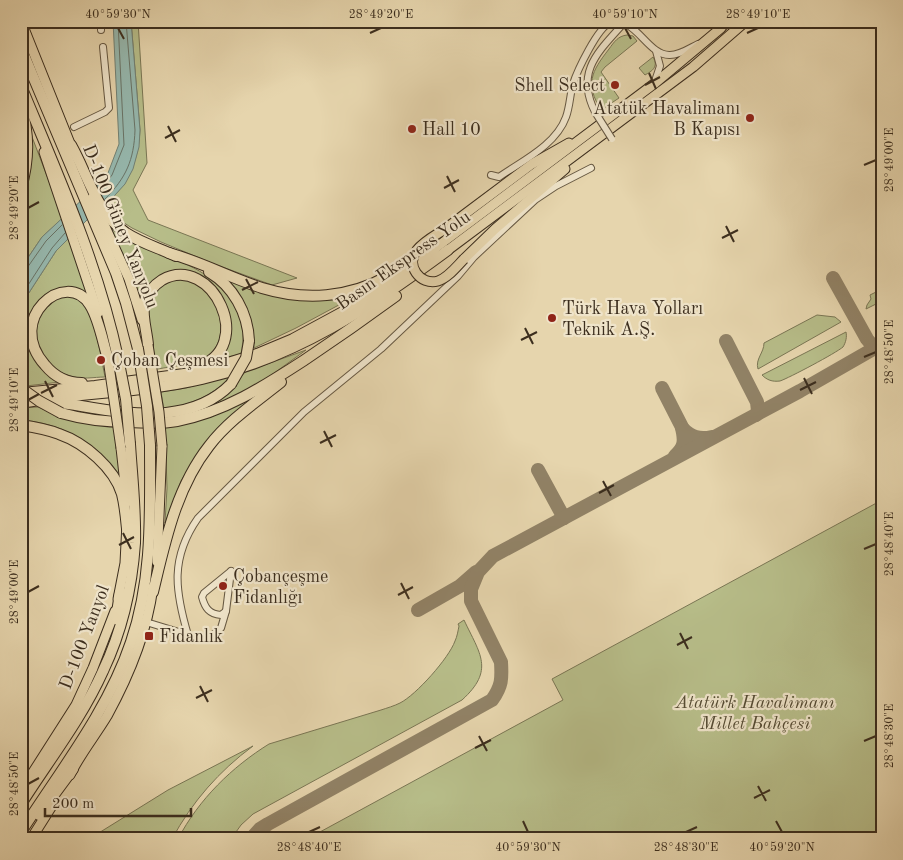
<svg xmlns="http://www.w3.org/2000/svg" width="903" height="860" font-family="'Old Standard TT',serif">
  <rect width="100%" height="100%" fill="#e6d5ad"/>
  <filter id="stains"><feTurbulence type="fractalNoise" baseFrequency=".004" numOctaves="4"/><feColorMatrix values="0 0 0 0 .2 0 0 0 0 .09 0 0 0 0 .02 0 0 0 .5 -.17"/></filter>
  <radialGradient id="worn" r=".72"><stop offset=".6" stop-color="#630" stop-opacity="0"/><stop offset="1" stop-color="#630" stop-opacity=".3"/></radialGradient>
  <g fill="#b7bd89" stroke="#7a7654">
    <path d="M131,21H138L147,163L133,190L148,220L297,278L272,285L214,264L161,242L132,228L118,219L106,205C129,181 138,163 140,130Z"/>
    <path d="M627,35L633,36L637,41L605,67L601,72L619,98L601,110C585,84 591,72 609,49C614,42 618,36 627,35Z"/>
    <path d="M653,57C659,67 652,71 645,75L639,68Z"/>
    <path d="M29,129L63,218L42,237L21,268V197L30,172Z"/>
    <path d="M113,229C118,232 123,238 129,241C137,246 148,248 157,252C190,265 224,278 238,313C244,328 244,338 241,354L223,358L230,339L231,324L229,312L222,300L198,275L181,271L167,273L155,279L143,293L137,294L112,231Z"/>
    <path d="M69,236L88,296C74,288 48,287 38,302C35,308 34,315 32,321C29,328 27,336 28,344C32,360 47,373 60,382L26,386L21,381V305L56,251Z"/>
    <path d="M224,279L269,293L363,292L296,328L254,348C254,314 245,303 224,279Z"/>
    <path d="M169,280C176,280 186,278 192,281C219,294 234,338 206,357C193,365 173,366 158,369C153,349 139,310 153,292C157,287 164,284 169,280Z"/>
    <path d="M882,289V301L866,309L867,305L871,299L870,295Z"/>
    <path d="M72,295L88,305L99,346L105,377C94,377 81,380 70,376C46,369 29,342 39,318C42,312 44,306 50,302C55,298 65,297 72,295Z"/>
    <path d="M817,315L835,317L841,322L758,369C755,359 764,353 764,343Z"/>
    <path d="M846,332C847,337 846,342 843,347C836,353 789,378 780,381C772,382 767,380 762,375Z"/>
    <path d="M306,350L259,384L214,406V404L231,390L245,372Z"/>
    <path d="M232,375C212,397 193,403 164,410L161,392L186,388Z"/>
    <path d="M257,396L193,461L181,481L165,523L167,488L165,426L211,417Z"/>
    <path d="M38,407L48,411L114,425L120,476C98,443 61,423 21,420V408Z"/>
    <path d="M882,500V839H307L563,700L552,679Z"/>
    <path d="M464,620C480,654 495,670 462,700L253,814L241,825L231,839H178C199,799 232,767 269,744L381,710C387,708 394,706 400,703C416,695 449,658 455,641C457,637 458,631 459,626L458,624Z"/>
    <path d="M253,746C219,771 192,802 172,839H89L168,790Z"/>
  </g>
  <path fill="#96b8ae" stroke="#728174" d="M113,21H131L140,130L139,147L133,169L125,184L106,205L101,206L56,251L21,305V268L42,237L100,183L108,173L119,144Z"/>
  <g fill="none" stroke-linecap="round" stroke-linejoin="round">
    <g stroke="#697366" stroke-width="1">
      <path d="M100,190L112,175L124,145L118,21"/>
      <path d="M105,199C126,178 134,160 135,130L126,21"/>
      <path d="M21,270L27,268L46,241L62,225"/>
      <path d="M21,296L52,248L65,233"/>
    </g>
    <g stroke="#918266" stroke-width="14">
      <path d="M833,278L867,339L871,344L879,345"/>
      <path d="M726,341L757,402L758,411L756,415"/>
      <path d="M662,388L686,435"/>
      <path d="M675,456C685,447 685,441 682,428C691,437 699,440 712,437"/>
      <path d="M538,470L564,518"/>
      <path d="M418,610L460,586L476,572"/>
      <path d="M251,839L260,829L268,824L492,700C502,686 502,679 501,662L471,601V589L478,572L493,556L800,391L882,344"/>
    </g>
    <defs>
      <g id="minor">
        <path d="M101,21V30"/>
        <path d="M654,84L660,66L656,51"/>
        <path d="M595,112C575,72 598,52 623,24"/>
        <path d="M74,127L105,112L109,108L103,47"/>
        <path d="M491,175L499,177C522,161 556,145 566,117C570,106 570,94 573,84C577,71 598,27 610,23C635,14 647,56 670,55C680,55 690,48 698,44"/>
        <path d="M226,611L231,571"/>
        <path d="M146,622L202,639L209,638L221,628L226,611L221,615C209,614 205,608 202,597L204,593L231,571"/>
        <path d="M188,635C175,591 170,558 198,518L304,412L381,349L458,276L474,257L535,200L556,186L591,168"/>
      </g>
      <g id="major">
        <path d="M25,31L73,151"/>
        <path d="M44,152L98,313"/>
        <path d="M92,198L129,279L142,320"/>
        <path d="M445,229L532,164L569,143"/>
        <path d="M434,249L654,84L721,28L726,21"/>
        <path d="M448,250L693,67L746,21"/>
        <path d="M464,259L495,229L565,169"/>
        <path d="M121,448L127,502"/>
        <path d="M157,562L162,446"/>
        <path d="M118,599L125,563L127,523"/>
        <path d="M70,775C80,754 95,736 107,716C129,676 147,633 153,587"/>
        <path d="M21,791L76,705L93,668L115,611"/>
        <path d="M31,839L55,801"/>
      </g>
      <g id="highway">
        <path d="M21,25L26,36"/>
        <path d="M21,48L116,273L126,303L138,349"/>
        <path d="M21,86C58,175 98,264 118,358"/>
        <path d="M21,106C29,132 29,161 21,188"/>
        <path d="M71,145C88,175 96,212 126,233C141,243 159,248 176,256"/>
        <path d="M169,253C201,262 231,278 262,288C305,301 349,298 388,276"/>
        <path d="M209,272C233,286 248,313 249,341"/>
        <path d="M148,345C147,332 142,317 144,304C146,294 154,285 162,280C212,252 258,348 197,367"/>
        <path d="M82,383C67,383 54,376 45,365C4,319 66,267 90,305C99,319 103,343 108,359"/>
        <path d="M22,393L95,386L199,372L257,354L293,339L354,306L394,279L434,249"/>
        <path d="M21,403C81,392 142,393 202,379C297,357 371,307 448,250"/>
        <path d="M55,403C68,403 80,406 93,408C140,416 195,421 231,384"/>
        <path d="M61,413C82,419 105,422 128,422C144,423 161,424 177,421C225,412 266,385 306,359C336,339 366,318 396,296"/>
        <path d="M21,425C34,427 47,429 59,434C85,443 114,468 122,494C125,506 126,518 127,529"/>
        <path d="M153,592C165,542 176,488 209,446C228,421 256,402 281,382"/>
        <path d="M116,619L120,593"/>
        <path d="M21,804C49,760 82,718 103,671C122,631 132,587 135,543C136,510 132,476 130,444"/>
        <path d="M39,815L73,769"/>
        <path d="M21,832C60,771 108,711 131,642C153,578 150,511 150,445"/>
      </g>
    </defs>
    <use href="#minor" stroke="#665842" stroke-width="8"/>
    <use href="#major" stroke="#3c2e1e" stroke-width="11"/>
    <use href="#highway" stroke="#3c2e1e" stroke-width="12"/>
    <use href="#minor" stroke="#efe4ca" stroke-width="6"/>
    <use href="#major" stroke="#e6d5ad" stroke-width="9"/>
    <use href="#highway" stroke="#e6d5ad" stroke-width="10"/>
    <defs>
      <path id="minor-bridge" d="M595,112L612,139"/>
      <g id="major-bridge">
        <path d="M445,229C436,235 424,241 417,250C405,265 420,286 438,281C448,278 457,266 464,259"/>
        <path d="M148,345L159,412L162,446"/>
        <path d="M108,359L121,448"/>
      </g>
      <g id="highway-bridge">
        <path d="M138,349L147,406L150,445"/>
        <path d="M118,358L126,399L130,444"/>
        <path d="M231,384L246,358L249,341"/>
        <path d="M21,388L39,401L61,413"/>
      </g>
    </defs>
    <use href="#minor-bridge" stroke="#665842" stroke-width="8" stroke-linecap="butt"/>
    <use href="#major-bridge" stroke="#3c2e1e" stroke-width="11" stroke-linecap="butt"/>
    <use href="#highway-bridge" stroke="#3c2e1e" stroke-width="12" stroke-linecap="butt"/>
    <use href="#minor-bridge" stroke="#efe4ca" stroke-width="6"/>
    <use href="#major-bridge" stroke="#e6d5ad" stroke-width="9"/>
    <use href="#highway-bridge" stroke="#e6d5ad" stroke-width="10"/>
  </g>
  <path fill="none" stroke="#3c2e1e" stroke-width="2" d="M118,28L124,39M625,28L631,39M370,33L381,28M747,33L758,28M649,73L656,89M645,85L660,77M168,126L176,142M165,138L180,130M864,165L876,160M447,176L455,192M444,188L459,180M28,208L39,202M726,226L734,242M722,238L738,230M246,279L254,294M242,290L258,282M525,328L533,344M521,340L537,332M864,357L876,352M804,378L812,394M45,381L53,397M800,390L816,382M41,393L57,385M28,400L39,394M324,431L332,447M320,443L336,435M603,481L611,496M599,493L614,485M123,533L131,549M119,545L134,537M864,549L876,544M401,583L409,599M28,592L39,586M398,595L413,587M680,633L688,649M677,645L692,637M200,686L208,702M196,698L212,690M479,736L487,751M864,741L876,736M475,748L491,740M28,784L39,778M758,786L766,801M754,798L770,790M523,821L528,832M776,821L782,832M309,832L320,827M686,832L697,827"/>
  <g fill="#8f2418" stroke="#efe4ca" stroke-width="2">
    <circle cx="615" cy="85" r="5"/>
    <circle cx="750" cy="118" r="5"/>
    <circle cx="412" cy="129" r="5"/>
    <circle cx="552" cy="318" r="5"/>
    <circle cx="101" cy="360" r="5"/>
    <circle cx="223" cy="586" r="5"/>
    <rect x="144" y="631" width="10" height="10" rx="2.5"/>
  </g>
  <g text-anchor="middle" stroke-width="4.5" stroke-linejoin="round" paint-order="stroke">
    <g font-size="18" fill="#3c2e1e" stroke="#efe4ca" text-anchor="start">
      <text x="605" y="91" text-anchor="end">Shell Select</text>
      <text x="740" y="114" text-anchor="end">Atatük Havalimanı<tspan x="740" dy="21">B Kapısı</tspan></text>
      <text x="422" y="135">Hall 10</text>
      <text x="562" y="314">Türk Hava Yolları<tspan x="562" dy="21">Teknik A.Ş.</tspan></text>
      <text x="111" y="366">Çoban Çeşmesi</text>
      <text x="233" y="582">Çobançeşme<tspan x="233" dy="21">Fidanlığı</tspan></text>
      <text x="159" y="642">Fidanlık</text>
    </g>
    <g font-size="18" fill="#3c2e1e" stroke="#efe4ca">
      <text transform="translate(121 226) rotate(68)" y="6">D-100 Güney Yanyolu</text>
      <text transform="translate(403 260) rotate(-35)" y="6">Basın Ekspress Yolu</text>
      <text transform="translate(84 637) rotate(-69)" y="6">D-100 Yanyol</text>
    </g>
    <g font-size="18" font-style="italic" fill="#554b33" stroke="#efe4ca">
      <text x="755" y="708">Atatürk Havalimanı<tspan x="755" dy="21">Millet Bahçesi</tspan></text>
    </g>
  </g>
  <rect width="903" height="860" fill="none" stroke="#e6d5ad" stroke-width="55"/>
  <path d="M45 808v8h146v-8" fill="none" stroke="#3c2e1e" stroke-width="2.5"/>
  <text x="52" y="808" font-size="15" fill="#3c2e1e" stroke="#efe4ca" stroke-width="4" paint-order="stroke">200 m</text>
  <rect x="28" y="28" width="848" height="804" fill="none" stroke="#3c2e1e" stroke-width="2"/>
  <g font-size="12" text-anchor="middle" fill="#3c2e1e">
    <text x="118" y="18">40°59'30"N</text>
    <text x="381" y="18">28°49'20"E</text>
    <text x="625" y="18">40°59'10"N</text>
    <text x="758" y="18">28°49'10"E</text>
    <text transform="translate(889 160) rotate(-90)" y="4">28°49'00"E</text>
    <text transform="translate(14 208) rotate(-90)" y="4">28°49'20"E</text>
    <text transform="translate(889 352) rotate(-90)" y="4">28°48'50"E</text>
    <text transform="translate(14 400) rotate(-90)" y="4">28°49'10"E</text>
    <text transform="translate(889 544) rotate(-90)" y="4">28°48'40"E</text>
    <text transform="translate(14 592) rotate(-90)" y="4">28°49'00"E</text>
    <text transform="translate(889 736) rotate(-90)" y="4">28°48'30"E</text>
    <text transform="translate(14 784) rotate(-90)" y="4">28°48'50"E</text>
    <text x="309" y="851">28°48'40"E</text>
    <text x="528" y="851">40°59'30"N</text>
    <text x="686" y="851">28°48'30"E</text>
    <text x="782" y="851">40°59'20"N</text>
  </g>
  <rect width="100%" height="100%" filter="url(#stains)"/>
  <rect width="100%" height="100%" fill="url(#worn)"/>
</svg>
